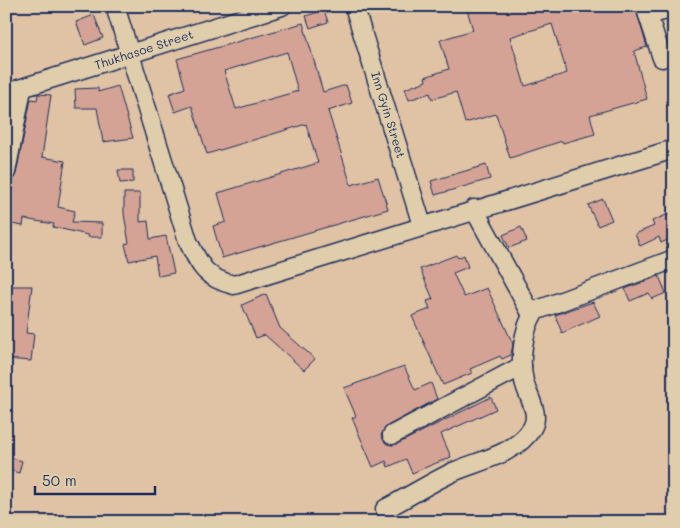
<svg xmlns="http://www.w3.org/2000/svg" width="680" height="528" font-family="Mali,sans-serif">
  <rect width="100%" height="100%" fill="#e0c2a5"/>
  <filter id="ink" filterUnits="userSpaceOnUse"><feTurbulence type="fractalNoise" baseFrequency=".02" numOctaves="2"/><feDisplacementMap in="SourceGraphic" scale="10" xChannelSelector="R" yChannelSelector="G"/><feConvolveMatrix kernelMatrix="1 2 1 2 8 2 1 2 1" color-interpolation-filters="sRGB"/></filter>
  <g filter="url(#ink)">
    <g fill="#d5a395" stroke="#1b2f5e" fill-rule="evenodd">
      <path d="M466,6H559L561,13L585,6H635L647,47L634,51L647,99L590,115L595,134L563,143L562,141L510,158L496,114L465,123L456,92L432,99L430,93L409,100L405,89L426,81L425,77L449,69L440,40L473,30ZM552,24L567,73L525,86L510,37Z"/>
      <path d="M324,10L328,22L310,28L306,16Z"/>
      <path d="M94,15L103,38L85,45L76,22Z"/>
      <path d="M303,23L323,92L346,85L352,103L328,111L351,185L378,177L388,209L222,258L213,226L226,222L218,193L318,163L306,124L207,154L192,106L175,112L169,94L185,88L177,59ZM287,52L298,91L236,109L224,71Z"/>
      <path d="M118,86L133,138L103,142L97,108H76L75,89L98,88V92Z"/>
      <path d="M38,94L51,95L42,157L65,161L58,207L75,211L72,222L102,223V237H88V235L53,227L54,224L24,219L23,226L6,223L14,181H11L16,174L31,99L37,100Z"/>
      <path d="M486,165L490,179L435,195L431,181Z"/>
      <path d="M118,170H133V182L120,183Z"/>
      <path d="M124,193H140V222L148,221L150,239L166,236L174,273L158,276L155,256L129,261L125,244L129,243L124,214Z"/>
      <path d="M603,199L612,220L598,226L588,205Z"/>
      <path d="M671,213L674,221V237L661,243L659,237L640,246L635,234L654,226L652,221Z"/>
      <path d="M521,227L527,241L509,248L503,235Z"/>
      <path d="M456,255L458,258L464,255L468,267L453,273L464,297L487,288L513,344L511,355L502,359L500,356L470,369L472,373L443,385L412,316L430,309L427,301L433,299L420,269Z"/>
      <path d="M659,276L666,293L652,299L649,293L630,301L625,289Z"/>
      <path d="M8,286H32L26,333L34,334L31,361L6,359Z"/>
      <path d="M266,294L280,328L315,359L304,370L265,335L256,338L242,305Z"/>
      <path d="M593,302L600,316L562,333L555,315Z"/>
      <path d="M404,366L415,390L431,383L437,399L387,426L381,435L387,444H397L491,397L496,409L441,434L451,457L412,473L406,459L388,467L386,461L373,467L352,418L356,416L344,388Z"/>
      <path d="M9,457L22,461L19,473L6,469Z"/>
    </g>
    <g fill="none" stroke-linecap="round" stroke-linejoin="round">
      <defs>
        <g id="minor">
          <path d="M115,6L188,241C200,266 205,278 234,285L674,149"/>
          <path d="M354,6L422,225"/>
          <path d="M645,6L662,58"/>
          <path d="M648,15L674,8"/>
          <path d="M6,93L282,6"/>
          <path d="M6,172L22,89"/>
          <path d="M474,209L532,315"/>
          <path d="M392,435L522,366"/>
          <path d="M385,509C408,497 430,483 453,472C478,461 517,454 532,428C541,413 527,396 524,381C519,361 523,328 535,311L674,259"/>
        </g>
      </defs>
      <use href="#minor" stroke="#1b2f5e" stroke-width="21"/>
      <use href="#minor" stroke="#e0cdab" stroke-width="18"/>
    </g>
  </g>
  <g text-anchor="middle" stroke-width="4.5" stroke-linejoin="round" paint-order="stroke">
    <g font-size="12" fill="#1b2f5e" stroke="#e0cdab">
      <text transform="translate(144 50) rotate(-18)" y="4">Thukhasoe Street</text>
      <text transform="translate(388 115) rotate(73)" y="4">Inn Gyin Street</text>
    </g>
  </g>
  <rect width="680" height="528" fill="none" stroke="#e0cdab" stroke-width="25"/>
  <rect x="12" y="12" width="655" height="503" fill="none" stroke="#1b2f5e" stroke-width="2" filter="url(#ink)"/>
  <path d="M35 486v8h120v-8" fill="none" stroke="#1b2f5e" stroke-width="2.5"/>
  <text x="42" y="486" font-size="15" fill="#1b2f5e" stroke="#e0cdab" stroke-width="4" paint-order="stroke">50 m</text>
</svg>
